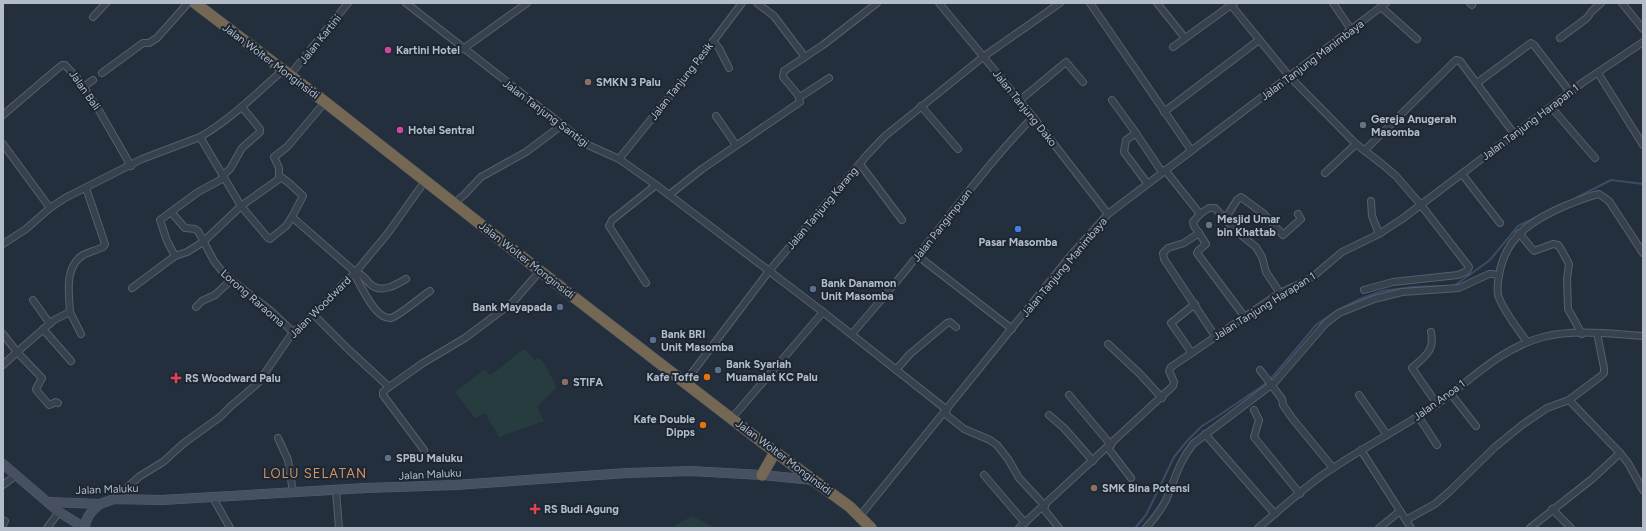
<svg xmlns="http://www.w3.org/2000/svg" width="1646" height="531" font-family="Figtree,sans-serif">
  <rect width="100%" height="100%" fill="#242f3e"/>
  <g fill="#263c3f">
    <path d="M524,349L535,360L539,358L543,362L557,387L537,407L544,421L499,437L485,413L475,418L455,392L485,369L490,375Z"/>
    <path d="M692,516L713,527V528H671Z"/>
  </g>
  <g fill="none" stroke-linecap="round" stroke-linejoin="round">
    <g stroke="#394c67" stroke-width="2">
      <path d="M1566,203L1611,180L1643,184"/>
      <path d="M1454,286L1490,260L1518,226L1537,217"/>
      <path d="M1135,528L1146,515L1174,457L1187,441L1202,426L1218,416L1268,382L1297,348L1316,325L1336,311L1360,299L1382,291L1413,287L1443,286"/>
    </g>
    <defs>
      <g id="street">
        <path d="M406,3L588,145L619,159L656,185L823,312L947,410"/>
        <path d="M757,3L774,16L805,57"/>
        <path d="M939,3L1033,117L1108,214"/>
        <path d="M1090,3L1191,150"/>
        <path d="M1157,3L1185,38"/>
        <path d="M1234,3L1231,5L1289,76L1356,144L1382,164L1396,176L1421,205L1469,267L1467,271L1458,275L1393,282L1364,290"/>
        <path d="M1333,3L1352,31"/>
        <path d="M1470,3L1472,5"/>
        <path d="M1622,3L1643,29"/>
        <path d="M1381,7L1417,39"/>
        <path d="M93,17L106,3"/>
        <path d="M1560,38L1587,18L1592,11L1601,3"/>
        <path d="M713,41L719,48L729,68"/>
        <path d="M1173,47L1231,5"/>
        <path d="M463,49L527,3"/>
        <path d="M102,73L143,43H149L157,38L188,3"/>
        <path d="M1598,73L1643,145"/>
        <path d="M290,75L348,3"/>
        <path d="M1477,83L1531,43L1534,45L1570,92"/>
        <path d="M83,87L93,80"/>
        <path d="M800,97L829,78"/>
        <path d="M1112,100L1133,129L1162,172"/>
        <path d="M1019,101L1066,62L1083,82"/>
        <path d="M921,106L958,149"/>
        <path d="M1551,107L1595,158"/>
        <path d="M1164,112L1259,40"/>
        <path d="M3,115L57,69L62,65H65L78,79L97,107L131,166"/>
        <path d="M716,116L736,145"/>
        <path d="M1136,133L1126,140L1124,152L1147,183"/>
        <path d="M200,137L241,206L268,238L270,239L286,226L292,217L355,272C363,274 365,279 370,284C381,294 396,285 406,279"/>
        <path d="M3,144L50,208"/>
        <path d="M1365,150L1456,60L1460,61L1515,135"/>
        <path d="M619,159L699,60L742,3"/>
        <path d="M860,164L902,220"/>
        <path d="M1165,170L1200,214L1209,208H1215L1236,231L1256,247L1262,257L1266,272L1280,293"/>
        <path d="M1325,173L1356,144"/>
        <path d="M1462,174L1500,223"/>
        <path d="M222,176L230,169L242,148L260,132V129L242,107"/>
        <path d="M281,177L289,183L303,196L292,217"/>
        <path d="M669,195L702,169L800,102L798,95L783,77L784,71L823,45L877,3"/>
        <path d="M1371,201L1372,216L1379,234"/>
        <path d="M454,203L464,195L481,177L526,152L562,125"/>
        <path d="M171,212L185,228L195,229L198,231L214,261L225,275L272,312L293,332"/>
        <path d="M1225,219L1237,200L1241,197L1264,214L1283,235L1301,219L1298,214"/>
        <path d="M1199,233L1194,226L1193,222L1200,214"/>
        <path d="M1519,233L1534,251L1553,244L1558,245L1561,249L1569,264L1567,279L1568,309L1582,334"/>
        <path d="M3,244L26,229L50,208L65,198L142,159L200,137C231,119 257,93 283,70"/>
        <path d="M175,256L167,241L160,220L198,192L224,178"/>
        <path d="M918,256L1012,329"/>
        <path d="M354,274C361,285 375,320 391,318C399,316 422,296 430,291"/>
        <path d="M646,283L609,226L612,220L656,185"/>
        <path d="M132,288L175,256L187,252L203,242L241,206L279,179V168L274,157L287,147L325,102"/>
        <path d="M33,300L50,324"/>
        <path d="M196,307L202,301L215,295L231,280"/>
        <path d="M70,312L81,334"/>
        <path d="M314,315L349,350L389,387L423,363L465,338L513,302L540,271"/>
        <path d="M43,329L71,361"/>
        <path d="M1431,332C1435,351 1425,356 1412,368L1437,404"/>
        <path d="M3,334L17,352L3,365"/>
        <path d="M852,334C874,308 897,282 918,255C956,208 991,160 1033,117"/>
        <path d="M1215,336L1164,259L1163,253L1168,248L1184,243L1199,233L1206,244L1198,251L1197,253L1244,316"/>
        <path d="M1527,342C1518,329 1502,309 1498,295C1497,287 1498,278 1500,270C1508,234 1536,218 1567,205C1578,201 1588,196 1599,194L1609,201L1643,253"/>
        <path d="M1108,344L1140,374L1162,398"/>
        <path d="M1191,352L1171,323L1195,304"/>
        <path d="M896,370L910,354L947,323L950,322L956,327"/>
        <path d="M1260,370L1282,399L1283,405L1292,418L1333,468"/>
        <path d="M685,382L769,271L867,155L885,136L983,57L1060,3"/>
        <path d="M389,387L383,392V395L424,450"/>
        <path d="M1451,394L1476,426"/>
        <path d="M1069,395L1111,445"/>
        <path d="M1359,395L1387,435"/>
        <path d="M1569,400L1620,453L1628,463L1643,490"/>
        <path d="M58,403L56,402L49,405L37,391L36,389L42,378L17,352L54,320L70,312C69,293 64,267 83,255C89,252 97,250 103,247L105,244L86,188"/>
        <path d="M1254,410L1259,420L1254,437L1300,494"/>
        <path d="M944,413L964,429L990,440L997,445L1008,459L1019,478L1045,506"/>
        <path d="M1049,415L1064,428L1093,461"/>
        <path d="M1418,416L1437,445"/>
        <path d="M732,418L823,312"/>
        <path d="M1205,434L1275,514"/>
        <path d="M278,438L288,460L293,492"/>
        <path d="M1108,448L1131,478"/>
        <path d="M1361,450L1411,528"/>
        <path d="M984,475L1025,523"/>
        <path d="M3,485L15,476"/>
        <path d="M336,491L339,528"/>
        <path d="M212,496L230,528"/>
        <path d="M114,499L140,476L163,462L184,443L220,417L230,407L258,383L293,332L314,315L344,283L354,274L388,233L425,181"/>
        <path d="M1043,508L1059,528"/>
        <path d="M1552,509L1571,528"/>
        <path d="M860,516L1071,255L1108,214L1386,3"/>
        <path d="M1406,520L1435,504L1450,491L1495,447L1522,425L1547,408L1569,400L1601,376L1604,373V368L1597,333"/>
        <path d="M3,525L5,521"/>
        <path d="M47,528L59,512"/>
        <path d="M1019,528L1173,386L1174,382L1169,371L1171,367L1280,293L1304,282L1316,274L1342,252L1379,234L1402,219L1582,83L1643,42"/>
        <path d="M1146,528C1153,520 1161,510 1166,500C1175,480 1178,463 1193,444L1275,382L1326,323L1339,313L1374,299L1402,292L1459,288L1489,274H1493L1499,276"/>
        <path d="M1258,528C1280,510 1301,490 1324,474C1360,449 1400,429 1437,404C1473,379 1499,349 1543,337C1574,329 1612,334 1643,336"/>
        <path d="M1379,528L1400,511"/>
        <path d="M1530,528L1592,479L1620,453"/>
      </g>
      <g id="secondary">
        <path d="M3,464L59,512L85,528"/>
        <path d="M48,502L100,504L114,499L162,500L366,488L455,485L627,473L691,471L762,475L813,480"/>
        <path d="M85,528C85,517 92,510 100,504"/>
      </g>
      <g id="highway">
        <path d="M195,3L325,102L540,271L763,443L850,507L871,528"/>
        <path d="M762,475L775,452"/>
      </g>
    </defs>
    <use href="#street" stroke="#565f6c" stroke-width="8"/>
    <use href="#secondary" stroke="#565f6c" stroke-width="10"/>
    <use href="#highway" stroke="#434c59" stroke-width="12"/>
    <use href="#street" stroke="#38414e" stroke-width="6"/>
    <use href="#secondary" stroke="#465061" stroke-width="9"/>
    <use href="#highway" stroke="#746855" stroke-width="11"/>
  </g>
  <g fill="#d1479c" stroke="#1d2633" stroke-width="1.5">
    <circle cx="388" cy="50" r="4"/>
    <circle cx="400" cy="130" r="4"/>
  </g>
  <g fill="#8d6e63" stroke="#1d2633" stroke-width="1.5">
    <circle cx="588" cy="82" r="4"/>
    <circle cx="565" cy="382" r="4"/>
    <circle cx="1094" cy="488" r="4"/>
  </g>
  <g fill="#6b7280" stroke="#1d2633" stroke-width="1.5">
    <circle cx="1363" cy="125" r="4"/>
    <circle cx="1209" cy="225" r="4"/>
  </g>
  <circle fill="#3f7fe0" stroke="#1d2633" stroke-width="1.5" cx="1018" cy="229" r="4"/>
  <g fill="#5c6f8a" stroke="#1d2633" stroke-width="1.5">
    <circle cx="813" cy="289" r="4"/>
    <circle cx="560" cy="307" r="4"/>
    <circle cx="653" cy="340" r="4"/>
    <circle cx="718" cy="370" r="4"/>
    <circle cx="388" cy="458" r="4"/>
  </g>
  <g fill="#e8710a" stroke="#1d2633" stroke-width="1.5">
    <circle cx="707" cy="377" r="4"/>
    <circle cx="703" cy="425" r="4"/>
  </g>
  <g fill="#e0444e" stroke="#1d2633" stroke-width="1.5">
    <path d="M174 372h4v4h4v4h-4v4h-4v-4h-4v-4h4z"/>
    <path d="M533 503h4v4h4v4h-4v4h-4v-4h-4v-4h4z"/>
  </g>
  <g text-anchor="middle" stroke-width="4" stroke-linejoin="round" paint-order="stroke">
    <g font-size="11" fill="#b4bcc9" stroke="#1d2633">
      <text transform="translate(320 39) rotate(-51)" y="4">Jalan Kartini</text>
      <text transform="translate(1312 60) rotate(-37)" y="4">Jalan Tanjung Manimbaya</text>
      <text transform="translate(271 61) rotate(37)" y="4">Jalan Wolter Monginsidi</text>
      <text transform="translate(681 81) rotate(-52)" y="4">Jalan Tanjung Pesik</text>
      <text transform="translate(85 90) rotate(55)" y="4">Jalan Bali</text>
      <text transform="translate(1025 108) rotate(51)" y="4">Jalan Tanjung Dako</text>
      <text transform="translate(546 113) rotate(37)" y="4">Jalan Tanjung Santigi</text>
      <text transform="translate(1530 122) rotate(-37)" y="4">Jalan Tanjung Harapan 1</text>
      <text transform="translate(822 208) rotate(-50)" y="4">Jalan Tanjung Karang</text>
      <text transform="translate(942 225) rotate(-52)" y="4">Jalan Pangimpuan</text>
      <text transform="translate(527 260) rotate(38)" y="4">Jalan Wolter Monginsidi</text>
      <text transform="translate(1064 267) rotate(-50)" y="4">Jalan Tanjung Manimbaya</text>
      <text transform="translate(253 298) rotate(41)" y="4">Lorong Raraoma</text>
      <text transform="translate(1264 306) rotate(-32)" y="4">Jalan Tanjung Harapan 1</text>
      <text transform="translate(320 307) rotate(-45)" y="4">Jalan Woodward</text>
      <text transform="translate(1439 400) rotate(-36)" y="4">Jalan Anoa 1</text>
      <text transform="translate(784 457) rotate(37)" y="4">Jalan Wolter Monginsidi</text>
      <text transform="translate(430 474) rotate(-3)" y="4">Jalan Maluku</text>
      <text transform="translate(107 489) rotate(-2)" y="4">Jalan Maluku</text>
    </g>
    <g font-size="11" font-weight="bold" fill="#b4bcc9" stroke="#1d2633" text-anchor="start">
      <text x="396" y="54">Kartini Hotel</text>
      <text x="596" y="86">SMKN 3 Palu</text>
      <text x="1371" y="123">Gereja Anugerah<tspan x="1371" dy="13">Masomba</tspan></text>
      <text x="408" y="134">Hotel Sentral</text>
      <text x="1217" y="223">Mesjid Umar<tspan x="1217" dy="13">bin Khattab</tspan></text>
      <text x="1018" y="246" text-anchor="middle">Pasar Masomba</text>
      <text x="821" y="287">Bank Danamon<tspan x="821" dy="13">Unit Masomba</tspan></text>
      <text x="552" y="311" text-anchor="end">Bank Mayapada</text>
      <text x="661" y="338">Bank BRI<tspan x="661" dy="13">Unit Masomba</tspan></text>
      <text x="726" y="368">Bank Syariah<tspan x="726" dy="13">Muamalat KC Palu</tspan></text>
      <text x="699" y="381" text-anchor="end">Kafe Toffe</text>
      <text x="185" y="382">RS Woodward Palu</text>
      <text x="573" y="386">STIFA</text>
      <text x="695" y="423" text-anchor="end">Kafe Double<tspan x="695" dy="13">Dipps</tspan></text>
      <text x="396" y="462">SPBU Maluku</text>
      <text x="1102" y="492">SMK Bina Potensi</text>
      <text x="544" y="513">RS Budi Agung</text>
    </g>
    <g font-size="13" letter-spacing="1" fill="#d59563" stroke="#1d2633">
      <text x="315" y="478">LOLU SELATAN</text>
    </g>
  </g>
  <rect width="1646" height="531" fill="none" stroke="#b4bcc9" stroke-width="8"/>
</svg>
